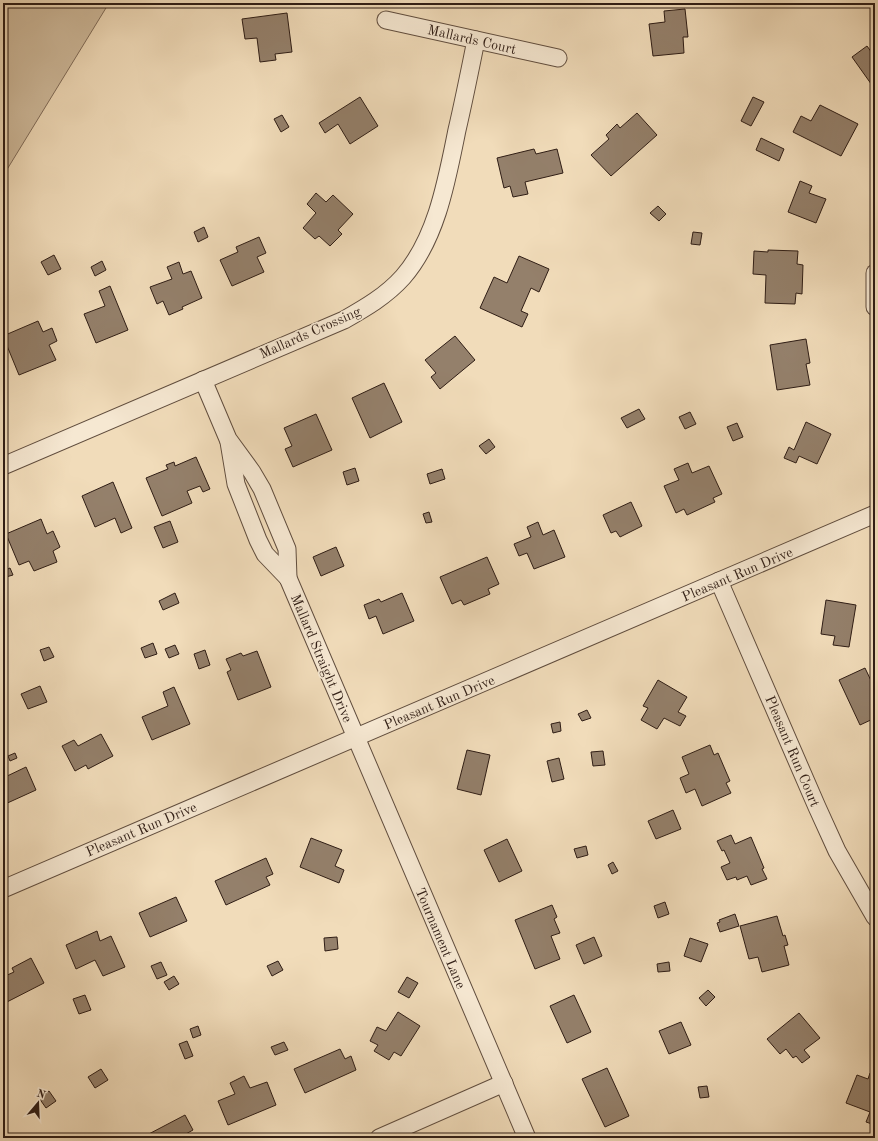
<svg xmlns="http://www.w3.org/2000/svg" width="878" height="1141" font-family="'Old Standard TT',serif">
  <rect width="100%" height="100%" fill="#f1dcba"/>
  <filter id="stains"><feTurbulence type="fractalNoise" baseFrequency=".005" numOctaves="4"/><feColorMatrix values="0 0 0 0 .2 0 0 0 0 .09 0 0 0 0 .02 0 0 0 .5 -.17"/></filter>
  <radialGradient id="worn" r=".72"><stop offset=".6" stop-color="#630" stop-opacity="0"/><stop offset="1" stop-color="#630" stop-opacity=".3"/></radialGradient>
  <path fill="#d0bc9e" stroke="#806c5a" d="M3,3H109L3,176Z"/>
  <g fill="#94806b" stroke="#2f1d15">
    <path d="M685,9L688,37H683L684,53L653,56L649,24L665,22L664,11Z"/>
    <path d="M287,13L292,52L275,54L276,60L260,62L257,38L245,39L242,19Z"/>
    <path d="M867,46L875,57L874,88L852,57Z"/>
    <path d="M360,97L378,126L350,144L338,124L325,133L319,123Z"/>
    <path d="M753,97L764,102L751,126L741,121Z"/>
    <path d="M820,105L858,124L841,156L793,132L801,116L811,121Z"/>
    <path d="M637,113L657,135L611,176L591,155L609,139L606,135L617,124L620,128Z"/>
    <path d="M282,115L289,127L281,132L274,119Z"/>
    <path d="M761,138L784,149L779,161L756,150Z"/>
    <path d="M534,149L536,154L557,149L563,173L525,182L528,194L513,197L510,186L504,188L497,158Z"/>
    <path d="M800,181L812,186L809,193L826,199L816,223L788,212Z"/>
    <path d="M316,193L326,202L333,195L353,214L338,230L342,234L330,246L319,236L315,239L303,228L316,213L307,204Z"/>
    <path d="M658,206L666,214L659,221L650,213Z"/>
    <path d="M204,227L208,237L198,242L194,232Z"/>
    <path d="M693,232L702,233L700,245L691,244Z"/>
    <path d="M259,237L266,253L257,257L264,272L232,286L220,260L238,252L236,247Z"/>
    <path d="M768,250L798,251L797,264L803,265L802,294L796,293L795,304L765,303L766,275L753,274L754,251L768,252Z"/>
    <path d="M54,255L61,269L48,275L41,262Z"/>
    <path d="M519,256L549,269L539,292L531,288L521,311L528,314L522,327L480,308L494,277L507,283Z"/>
    <path d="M102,261L106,270L95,276L91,267Z"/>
    <path d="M179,262L183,274L191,271L202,298L182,307L183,309L169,315L163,301L157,304L150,287L172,279L167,267Z"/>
    <path d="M110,286L128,330L96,343L84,314L105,306L99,291Z"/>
    <path d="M38,321L43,332L52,328L57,341L49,345L56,360L19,375L3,336Z"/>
    <path d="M455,336L475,360L440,389L431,377L436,373L425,360Z"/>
    <path d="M806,339L810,363L806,364L810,385L777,390L770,345Z"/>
    <path d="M384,383L402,422L370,438L352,398Z"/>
    <path d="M639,409L645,419L627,428L621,418Z"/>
    <path d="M690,412L696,424L685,429L679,417Z"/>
    <path d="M316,414L332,450L293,467L285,449L292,446L284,428Z"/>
    <path d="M806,422L831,434L817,464L799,456L796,463L784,458L789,447L794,450Z"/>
    <path d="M737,423L743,437L733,441L727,427Z"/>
    <path d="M489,439L495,447L486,454L479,446Z"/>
    <path d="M196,457L210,489L203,492L200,486L187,491L192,503L162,516L146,478L168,469L166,465L174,462L175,466Z"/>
    <path d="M688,463L692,473L709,466L722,494L713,498L715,502L687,515L684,509L676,513L664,486L679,480L674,469Z"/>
    <path d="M355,468L359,481L347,485L343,472Z"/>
    <path d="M442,469L445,479L430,484L427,474Z"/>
    <path d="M113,482L132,528L121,533L115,518L95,527L82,496Z"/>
    <path d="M631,502L642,526L620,537L616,531L611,533L603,515Z"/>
    <path d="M429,512L432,522L426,523L423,514Z"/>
    <path d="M41,519L47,534L53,531L60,547L53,551L57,562L34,571L29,561L19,565L6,534Z"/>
    <path d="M170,521L178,542L163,548L154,527Z"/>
    <path d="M538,522L543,535L554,530L565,557L534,569L527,553L519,556L514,544L531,537L527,527Z"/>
    <path d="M336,547L344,566L321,576L313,557Z"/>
    <path d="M487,557L499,584L488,589L490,594L464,605L461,600L452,604L440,577Z"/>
    <path d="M10,568L13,575L6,577L3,571Z"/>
    <path d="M175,593L179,603L163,610L159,601Z"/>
    <path d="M402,593L414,621L383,634L376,616L369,619L364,605L379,599L381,602Z"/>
    <path d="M826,600L856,605L849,647L833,645L835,636L821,634Z"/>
    <path d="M153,643L157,654L145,658L141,648Z"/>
    <path d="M175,645L179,654L169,658L165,649Z"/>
    <path d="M49,647L54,657L44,661L40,650Z"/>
    <path d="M205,650L210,665L199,669L194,654Z"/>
    <path d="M257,651L271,687L238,700L227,672L231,670L226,659L241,653L243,656Z"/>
    <path d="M865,668L875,689V718L860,725L839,680Z"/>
    <path d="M658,680L687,697L678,712L686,716L680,726L664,718L657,729L641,720L648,708L643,706Z"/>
    <path d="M40,686L47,702L28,709L21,694Z"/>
    <path d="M174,687L190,724L152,740L142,717L168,706L163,692Z"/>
    <path d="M587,710L591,718L582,721L578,714Z"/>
    <path d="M560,722L561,731L553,733L551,724Z"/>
    <path d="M101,734L113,756L88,769L86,765L75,771L62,746L74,740L78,746Z"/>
    <path d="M710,745L714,755L718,753L730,781L726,783L731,793L702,806L695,789L686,793L680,778L689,774L682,757Z"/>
    <path d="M467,750L490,755L481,795L457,789Z"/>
    <path d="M603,751L605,765L593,766L591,752Z"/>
    <path d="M15,753L17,758L10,761L8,756Z"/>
    <path d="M559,758L564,779L552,782L547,761Z"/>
    <path d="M26,767L36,790L3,805V778Z"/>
    <path d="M673,810L681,829L656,839L648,821Z"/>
    <path d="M731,835L735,844L751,837L764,868L762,869L767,879L751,885L747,876L737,880L736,877L727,880L721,867L730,863L724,850L722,851L717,841Z"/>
    <path d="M311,838L342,850L335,866L344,870L339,883L300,867Z"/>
    <path d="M507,839L522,871L499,882L484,850Z"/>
    <path d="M586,846L588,855L577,858L574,849Z"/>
    <path d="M266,858L273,874L266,877L270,885L226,905L215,881Z"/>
    <path d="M613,862L618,871L612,874L608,865Z"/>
    <path d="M176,897L187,921L150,937L139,913Z"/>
    <path d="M665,902L669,914L658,918L654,906Z"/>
    <path d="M552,905L557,917L554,919L560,933L551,936L560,959L535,969L515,920Z"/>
    <path d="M735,914L739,926L720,932L717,923L720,922L719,920Z"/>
    <path d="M777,916L783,936L785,935L788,945L784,946L789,965L762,972L758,957L749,959L740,926Z"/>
    <path d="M97,931L100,941L111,936L125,967L103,976L95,960L76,969L66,945Z"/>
    <path d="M337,937L338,949L325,951L324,938Z"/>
    <path d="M594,937L602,956L584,964L576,945Z"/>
    <path d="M690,938L708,944L701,962L684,956Z"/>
    <path d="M31,958L44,983L3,1004V977L14,972L12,968Z"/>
    <path d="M278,961L283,970L272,976L267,966Z"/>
    <path d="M161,962L167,975L157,979L151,966Z"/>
    <path d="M669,962L670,971L658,972L657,964Z"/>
    <path d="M174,976L179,984L169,990L164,982Z"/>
    <path d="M407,977L418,983L409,998L398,992Z"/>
    <path d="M708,990L715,997L706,1006L699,998Z"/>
    <path d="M85,995L91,1010L79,1014L73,999Z"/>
    <path d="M574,995L591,1032L567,1043L550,1006Z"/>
    <path d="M398,1012L420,1026L401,1056L394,1052L389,1060L374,1051L378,1045L370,1041L377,1027L386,1031Z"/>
    <path d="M799,1013L820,1038L804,1050L810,1057L802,1063L796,1056L793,1058L786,1049L780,1054L767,1039Z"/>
    <path d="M681,1022L691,1045L669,1054L659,1031Z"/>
    <path d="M198,1026L201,1035L193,1038L190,1029Z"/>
    <path d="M187,1041L193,1056L185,1059L179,1044Z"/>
    <path d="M284,1042L288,1050L275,1055L271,1047Z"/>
    <path d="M340,1049L345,1059L351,1056L356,1070L305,1093L294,1069Z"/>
    <path d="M607,1068L629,1116L605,1127L582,1079Z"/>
    <path d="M101,1069L108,1080L95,1088L88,1077Z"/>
    <path d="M870,1073L875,1075V1125L866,1122L870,1112L846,1103L857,1075L868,1079Z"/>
    <path d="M244,1076L250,1088L267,1082L276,1105L228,1125L218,1101L235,1094L230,1083Z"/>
    <path d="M707,1086L709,1097L700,1098L698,1087Z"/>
    <path d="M49,1091L56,1101L46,1108L39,1098Z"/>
    <path d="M185,1115L193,1130L184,1135L186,1138H146L145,1136Z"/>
  </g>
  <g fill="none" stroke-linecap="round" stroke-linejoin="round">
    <defs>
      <g id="minor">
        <path d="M386,20L558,58"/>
        <path d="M875,273V307"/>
        <path d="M203,380L228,439L252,472L262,489L287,549L288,578L527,1138"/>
        <path d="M229,442L236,484L258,540L265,554L288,578"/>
        <path d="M3,466L344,320C365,308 386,296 403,277C437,238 447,179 457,130C464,100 470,70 476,40"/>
        <path d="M719,581L817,807L837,851L875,917"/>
        <path d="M3,889L875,514"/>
        <path d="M379,1138L504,1083"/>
      </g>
    </defs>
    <use href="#minor" stroke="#604d3e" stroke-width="19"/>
    <use href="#minor" stroke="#f6e8d2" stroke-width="17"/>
  </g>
  <g text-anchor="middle" stroke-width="3.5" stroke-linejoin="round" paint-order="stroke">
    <g font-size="14" fill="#2f1d15" stroke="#f6e8d2">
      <text transform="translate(472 39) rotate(13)" y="5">Mallards Court</text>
      <text transform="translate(310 332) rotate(-24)" y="5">Mallards Crossing</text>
      <text transform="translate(737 574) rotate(-23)" y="5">Pleasant Run Drive</text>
      <text transform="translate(322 658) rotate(67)" y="5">Mallard Straight Drive</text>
      <text transform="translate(439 702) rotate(-23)" y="5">Pleasant Run Drive</text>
      <text transform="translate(793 751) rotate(67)" y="5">Pleasant Run Court</text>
      <text transform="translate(141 829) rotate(-23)" y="5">Pleasant Run Drive</text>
      <text transform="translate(441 938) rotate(67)" y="5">Tournament Lane</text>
    </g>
  </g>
  <rect width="878" height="1141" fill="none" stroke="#f1dcba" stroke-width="16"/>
  <rect x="4" y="4" width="870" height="1133" fill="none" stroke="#2f1d15" stroke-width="2"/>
  <rect x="8" y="8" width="862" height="1125" fill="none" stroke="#2f1d15"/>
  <g transform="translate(38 1103) rotate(19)" stroke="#f6e8d2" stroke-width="3" paint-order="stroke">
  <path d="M0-3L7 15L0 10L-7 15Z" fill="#2f1d15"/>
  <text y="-6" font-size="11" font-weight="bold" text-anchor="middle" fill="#2f1d15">N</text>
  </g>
  <rect width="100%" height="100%" filter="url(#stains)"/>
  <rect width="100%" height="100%" fill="url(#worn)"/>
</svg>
